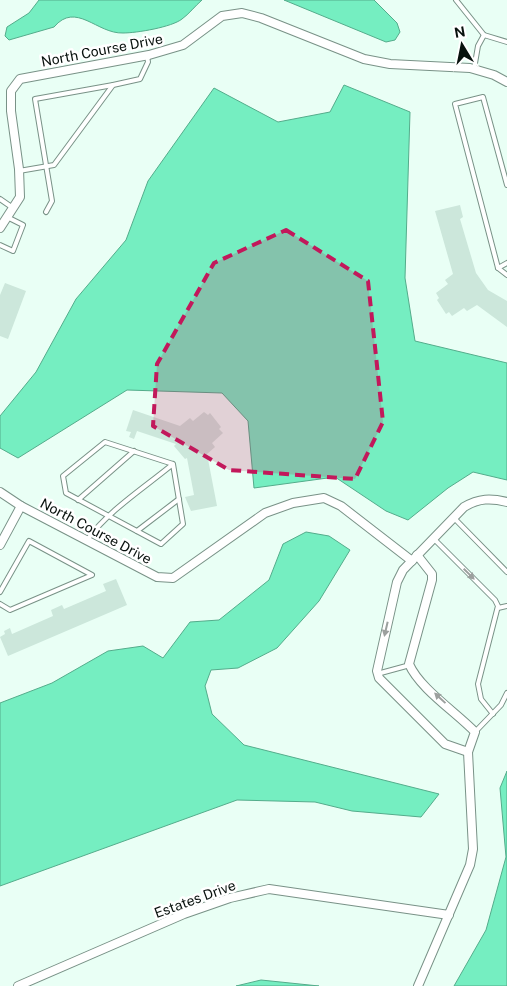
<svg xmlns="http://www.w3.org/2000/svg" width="507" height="986" font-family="'Public Sans',sans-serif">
  <rect width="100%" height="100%" fill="#e9fff5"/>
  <g fill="#75eec1" stroke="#54ac8b">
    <path d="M39,0H202C195,6 189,14 182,19C172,27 137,33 123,33C97,34 76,1 54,27L9,40L5,36L7,27L29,13Z"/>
    <path d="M284,0H374L397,23L400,32L395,40L386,42Z"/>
    <path d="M344,85L410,112L405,278L415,341L507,363V480L473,472L448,488L408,520L386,511L335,477L254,488L248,421L222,393L127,390L18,458L0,448V416L36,372L76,299L126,240L148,181L214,88L278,122L330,112Z"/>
    <path d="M306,532L329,536L350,550L319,601L277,648L238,668L211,670L205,686L212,714L244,745L439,794L421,817L352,811L315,802L237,800L0,886V703L52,683L108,651L143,646L163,658L190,622L219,620L269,580L283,544Z"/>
    <path d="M507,771V986H454L486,930L506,857L500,788Z"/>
    <path d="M261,980L319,986H236Z"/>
  </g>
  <g fill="#cce7db">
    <path d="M460,205L463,217L460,219L476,273L488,290L507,301V327L477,305L467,311L464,308L452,316L449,312L446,314L437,300L439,298L436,293L448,284L445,280L453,274L435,211Z"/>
    <path d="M5,283L26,291L8,339L0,336V295Z"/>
    <path d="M133,410L180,426L190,418L193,421L204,412L208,415L210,413L221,427L219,429L223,433L212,443L215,447L207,454L217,506L191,511L185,497L194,495L187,458L185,459L174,446L176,444L137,431L134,439L129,437L131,432L126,431Z"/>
    <path d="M116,579L127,605L8,656L0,637L5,634L4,631L10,628L12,634L53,616L51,610L62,605L64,609L106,591L103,584Z"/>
  </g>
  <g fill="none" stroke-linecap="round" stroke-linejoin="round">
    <defs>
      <g id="lane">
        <path d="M456,0L484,35L507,42"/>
        <path d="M474,69L478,46L484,35"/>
        <path d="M19,171L54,165L113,85L140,79L148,62L147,56"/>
        <path d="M507,185L483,97L455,104L498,268L507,263"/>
        <path d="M0,199L13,208"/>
        <path d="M46,212L52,201L35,99L113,85"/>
        <path d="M0,245L13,251L23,225L7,217"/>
        <path d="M498,268L507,275"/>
        <path d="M78,500L134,451"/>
        <path d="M454,518L507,572"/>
        <path d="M137,531L179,499"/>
        <path d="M434,539L495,600L498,606L478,684L481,699L493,714"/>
        <path d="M87,540C109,510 144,488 173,464L183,524L161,544L66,493L63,476L105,442L173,464"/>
        <path d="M0,592L29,541L92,575L10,610L0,604"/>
        <path d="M498,608L507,606"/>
        <path d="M377,674L410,665"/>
        <path d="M475,732L501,705L507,693"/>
      </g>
      <g id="street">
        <path d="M0,228L20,197L19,169L11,111V91L20,79L149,55L183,45L222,16L242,13L261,18L364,59L390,64L470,68L494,75L507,82"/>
        <path d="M0,492L21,506L157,577L173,578L265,513L293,503L324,498L341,506L412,561"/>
        <path d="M0,545L21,506"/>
        <path d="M417,555L432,574V580L409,664C420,689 456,712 475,732L468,752L473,849L470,865L418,986"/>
        <path d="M468,752L445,744L379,678L377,671L397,582L403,570L464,507C479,498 491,498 507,502"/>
        <path d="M18,986L184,914L230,898L269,889L449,915"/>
      </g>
    </defs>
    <use href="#lane" stroke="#799287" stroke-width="6"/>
    <use href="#street" stroke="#799287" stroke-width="10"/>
    <use href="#lane" stroke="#fff" stroke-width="4"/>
    <use href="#street" stroke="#fff" stroke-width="8"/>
  </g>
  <defs><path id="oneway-solid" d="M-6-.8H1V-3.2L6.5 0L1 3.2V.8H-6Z" transform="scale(1.25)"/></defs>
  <g fill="#9ca09e">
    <use href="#oneway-solid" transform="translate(469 574) rotate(45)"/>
    <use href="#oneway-solid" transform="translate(386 629) rotate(103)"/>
    <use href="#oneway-solid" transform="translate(440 698) rotate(-137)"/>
  </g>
  <path fill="#c2185b" fill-opacity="0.2" stroke="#c2185b" stroke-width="4" stroke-dasharray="10 6" stroke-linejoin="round" d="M286,230L368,281L383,422L355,479L229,470L153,426L157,364L214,263Z"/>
  <g text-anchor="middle" stroke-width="5" stroke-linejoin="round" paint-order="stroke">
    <g font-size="14" fill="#08110d" stroke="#fff">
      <text transform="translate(102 50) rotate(-11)" y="5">North Course Drive</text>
      <text transform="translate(96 531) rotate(28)" y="5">North Course Drive</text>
      <text transform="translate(195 899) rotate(-20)" y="5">Estates Drive</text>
    </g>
  </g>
  <g transform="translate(462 45) rotate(350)" stroke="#ffffff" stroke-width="4" paint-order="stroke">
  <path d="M0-4L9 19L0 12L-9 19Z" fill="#08110d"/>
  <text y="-8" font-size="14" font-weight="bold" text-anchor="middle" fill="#08110d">N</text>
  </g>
</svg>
